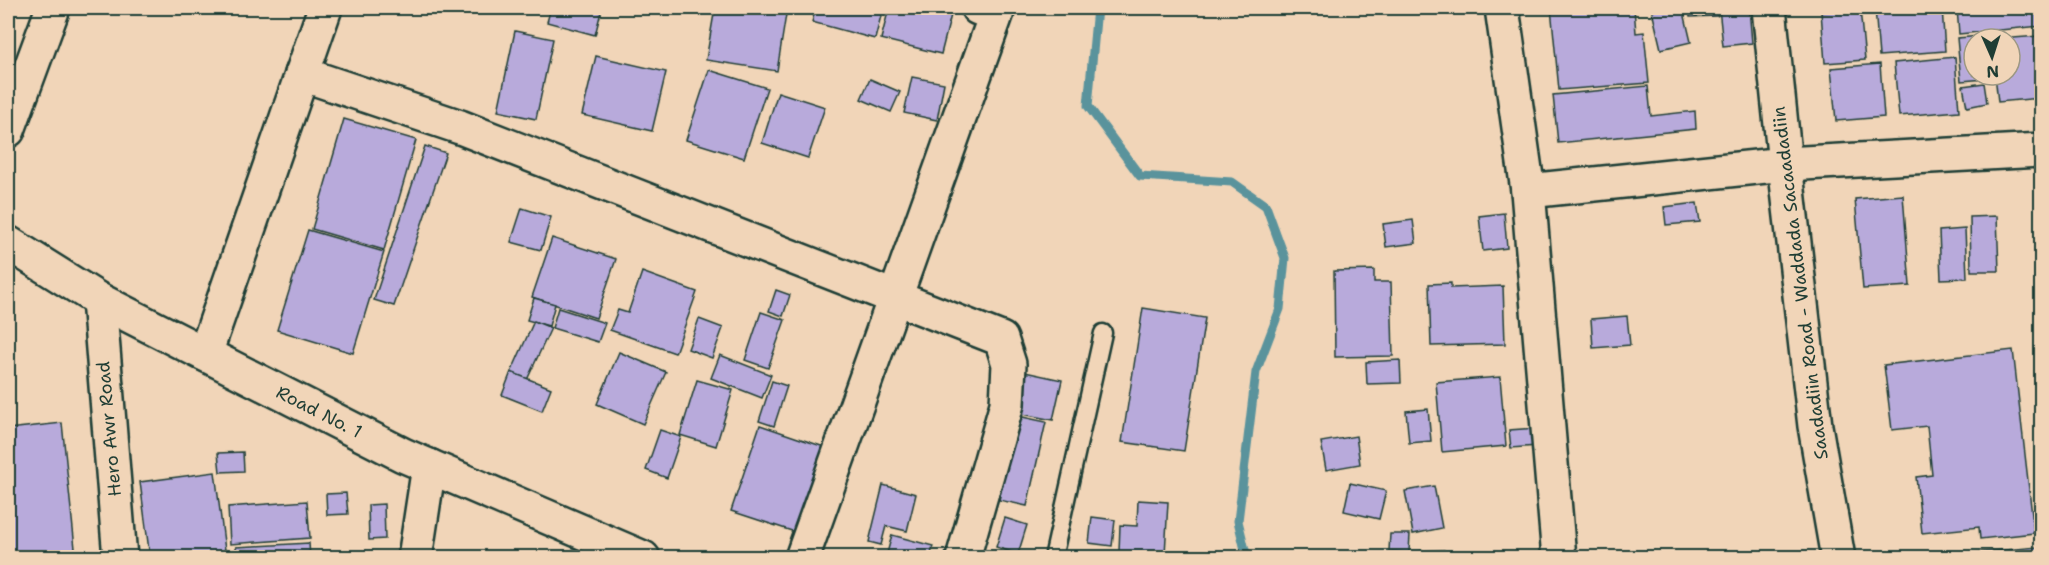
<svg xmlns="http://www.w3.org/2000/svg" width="2049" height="565" font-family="'Shantell Sans',sans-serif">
  <rect width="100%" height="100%" fill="#f1d5b8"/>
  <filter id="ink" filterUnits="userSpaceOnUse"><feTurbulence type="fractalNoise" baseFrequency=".0167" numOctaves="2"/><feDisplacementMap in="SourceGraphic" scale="12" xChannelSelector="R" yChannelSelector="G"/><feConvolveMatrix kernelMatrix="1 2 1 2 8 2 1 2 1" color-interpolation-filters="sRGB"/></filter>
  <g filter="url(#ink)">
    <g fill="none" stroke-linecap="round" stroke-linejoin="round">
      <path stroke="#5a939c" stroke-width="9" d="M1097,8L1088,106L1140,176L1232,182L1266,206L1285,258L1280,309L1256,372L1238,521L1247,558"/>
    </g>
    <g fill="#b8aadb" stroke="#1f3d34" stroke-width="1.5">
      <path d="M551,8H602L595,35L547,22Z"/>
      <path d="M715,8H787L777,71L706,60Z"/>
      <path d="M816,8H883L875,39L812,22Z"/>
      <path d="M889,8H939L952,11L941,54L881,39Z"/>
      <path d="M1551,8H1634L1636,33L1644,32L1649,83L1559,90Z"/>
      <path d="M1668,8H1683L1691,42L1661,49L1652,11Z"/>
      <path d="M1689,8H1717V16L1690,17Z"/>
      <path d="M1719,8H1749L1752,43L1723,46Z"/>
      <path d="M1875,8H1942L1945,51L1879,56Z"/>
      <path d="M1957,8H2041L2042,26L1959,34Z"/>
      <path d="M1860,9L1865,60L1825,63L1821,12Z"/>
      <path d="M515,31L553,39L536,119L498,111Z"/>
      <path d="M1982,36V39H1974V75H1985L1986,79L1961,81L1957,38Z"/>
      <path d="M2039,36L2042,98L1998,102L1995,75H2010V39H2000Z"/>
      <path d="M596,56L666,72L652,131L582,115Z"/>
      <path d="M1955,57L1959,111L1899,116L1894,63Z"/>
      <path d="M1880,64L1884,117L1836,121L1831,68Z"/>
      <path d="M709,70L767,88L744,158L686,140Z"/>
      <path d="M912,77L944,83L937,120L904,113Z"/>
      <path d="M870,79L900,92L891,112L861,99Z"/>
      <path d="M1984,83L1987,103L1967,107L1963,86Z"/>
      <path d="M1648,86L1651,116L1695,111L1696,129L1558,143L1553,95Z"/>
      <path d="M778,92L825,107L808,158L762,143Z"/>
      <path d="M344,119L416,140L384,250L312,229Z"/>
      <path d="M425,146L446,153L394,306L374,300Z"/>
      <path d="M1903,195L1910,286L1863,289L1855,199Z"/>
      <path d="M1697,203L1700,222L1666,225L1664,207Z"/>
      <path d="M522,208L551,217L541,250L511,242Z"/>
      <path d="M1504,213L1507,248L1483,251L1479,216Z"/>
      <path d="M1997,216L1999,271H1971L1970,217Z"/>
      <path d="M1413,220L1416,243L1386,247L1383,224Z"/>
      <path d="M1965,229L1967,278L1941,279L1939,231Z"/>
      <path d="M308,230L384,252L353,353L277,330Z"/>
      <path d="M552,238L616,259L596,318L532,297Z"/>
      <path d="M1374,270V282H1391L1393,356L1335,357L1334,271Z"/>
      <path d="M642,272L697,292L675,353L610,330L618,310L628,313Z"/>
      <path d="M1451,283V288L1503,286L1505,344L1431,346L1429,284Z"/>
      <path d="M776,290L790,295L783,316L769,311Z"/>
      <path d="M534,298L555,304L549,326L527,320Z"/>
      <path d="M558,308L605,323L598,342L552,328Z"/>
      <path d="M1143,308L1205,318L1184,451L1122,442Z"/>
      <path d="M761,312L785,320L768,368L745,360Z"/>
      <path d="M1627,316L1630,345L1593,348L1591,319Z"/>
      <path d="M699,319L723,328L712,358L688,349Z"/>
      <path d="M534,321L551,328L526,382L510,375Z"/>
      <path d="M2013,350L2034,533L1980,539L1979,527L1922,533L1916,477L1932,475L1927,426L1892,430L1884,365Z"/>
      <path d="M619,352L666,372L643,424L597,404Z"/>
      <path d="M720,355L771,375L762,398L711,378Z"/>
      <path d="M1400,360L1401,383L1367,384L1366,362Z"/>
      <path d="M511,372L551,388L542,411L502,395Z"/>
      <path d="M1025,372L1062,380L1053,420L1017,413Z"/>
      <path d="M1500,377L1506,446L1442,452L1436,382Z"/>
      <path d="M697,380L733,390L716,446L680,435Z"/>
      <path d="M772,381L787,386L774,426L759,421Z"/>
      <path d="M1428,409L1431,441L1409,443L1406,411Z"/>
      <path d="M1018,416L1046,422L1027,506L999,500Z"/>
      <path d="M62,423L76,558H8V429Z"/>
      <path d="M760,425L830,449L801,534L731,511Z"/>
      <path d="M1537,428L1538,446L1511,448L1509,430Z"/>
      <path d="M660,430L681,437L667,478L646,470Z"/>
      <path d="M1356,436L1360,464L1326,470L1321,442Z"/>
      <path d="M243,452L244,471L220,472L218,453Z"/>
      <path d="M215,472L226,558H150L140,482Z"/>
      <path d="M1350,483L1386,491L1379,519L1344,511Z"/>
      <path d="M883,485L916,494L907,531L886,526L881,545L869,542Z"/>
      <path d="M1434,486L1442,528L1413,534L1405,491Z"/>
      <path d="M346,493L348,514L327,515L326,494Z"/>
      <path d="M1138,500L1168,502L1165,554L1119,552L1120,525L1137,526Z"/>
      <path d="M307,501L310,538L230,544L228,507Z"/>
      <path d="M384,504L385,539L369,540L368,505Z"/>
      <path d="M1092,517L1115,520L1112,546L1089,543Z"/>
      <path d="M1005,518L1027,525L1018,554L996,547Z"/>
      <path d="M1390,534H1410L1409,552L1389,551Z"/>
      <path d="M892,535L933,546L930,558L886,557Z"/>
      <path d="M309,543L310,558H237L236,547Z"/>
      <path d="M2038,547L2039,558H1939V556Z"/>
      <path d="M1444,550V558H1420V551Z"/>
      <path d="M451,553L482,558H450Z"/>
    </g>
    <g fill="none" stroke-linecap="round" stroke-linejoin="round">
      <defs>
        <path id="service" d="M1053,558L1103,333"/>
        <g id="minor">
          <path d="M1502,8L1528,191L1559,558"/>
          <path d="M1769,8L1785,164L1815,426L1838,558"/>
          <path d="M302,74L460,127L1001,339L1009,364L1007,404L963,558"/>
          <path d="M8,130L53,8"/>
          <path d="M1528,191L1785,164L2042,150"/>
          <path d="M205,354L325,8"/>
          <path d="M415,558L429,466"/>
          <path d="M802,558L997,12L978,8"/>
        </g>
        <path id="secondary" d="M99,300L120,558"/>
        <path id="trunk" d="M8,243L99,300L403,455L643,558"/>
      </defs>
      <use href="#service" stroke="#1f3d34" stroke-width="21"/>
      <use href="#minor" stroke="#1f3d34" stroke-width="38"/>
      <use href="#secondary" stroke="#1f3d34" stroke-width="38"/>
      <use href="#trunk" stroke="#1f3d34" stroke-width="38"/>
      <use href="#service" stroke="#f1d5b8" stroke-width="16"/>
      <use href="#minor" stroke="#f1d5b8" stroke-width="33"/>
      <use href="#secondary" stroke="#f1d5b8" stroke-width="33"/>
      <use href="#trunk" stroke="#f1d5b8" stroke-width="33"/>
    </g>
  </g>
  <g text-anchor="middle" stroke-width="6" stroke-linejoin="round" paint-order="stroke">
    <g font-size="18" fill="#1f3d34" stroke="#f1d5b8">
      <text transform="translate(1800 283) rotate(-97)" y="6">Saadadiin Road - Waddada Sacaadadiin</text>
      <text transform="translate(319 412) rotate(27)" y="6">Road No. 1</text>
      <text transform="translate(109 429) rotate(-95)" y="6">Hero Awr Road</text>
    </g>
  </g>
  <rect width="2049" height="565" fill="none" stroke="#f1d5b8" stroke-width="30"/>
  <rect x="15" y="15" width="2019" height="535" fill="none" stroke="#1f3d34" stroke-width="2" filter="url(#ink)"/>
  <g transform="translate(1992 57) rotate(177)"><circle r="28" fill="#f1d5b8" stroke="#9d9883" stroke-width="1.5"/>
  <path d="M0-4.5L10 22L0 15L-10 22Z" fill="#1f3d34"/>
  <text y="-9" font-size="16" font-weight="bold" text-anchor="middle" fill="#1f3d34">N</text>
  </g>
</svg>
